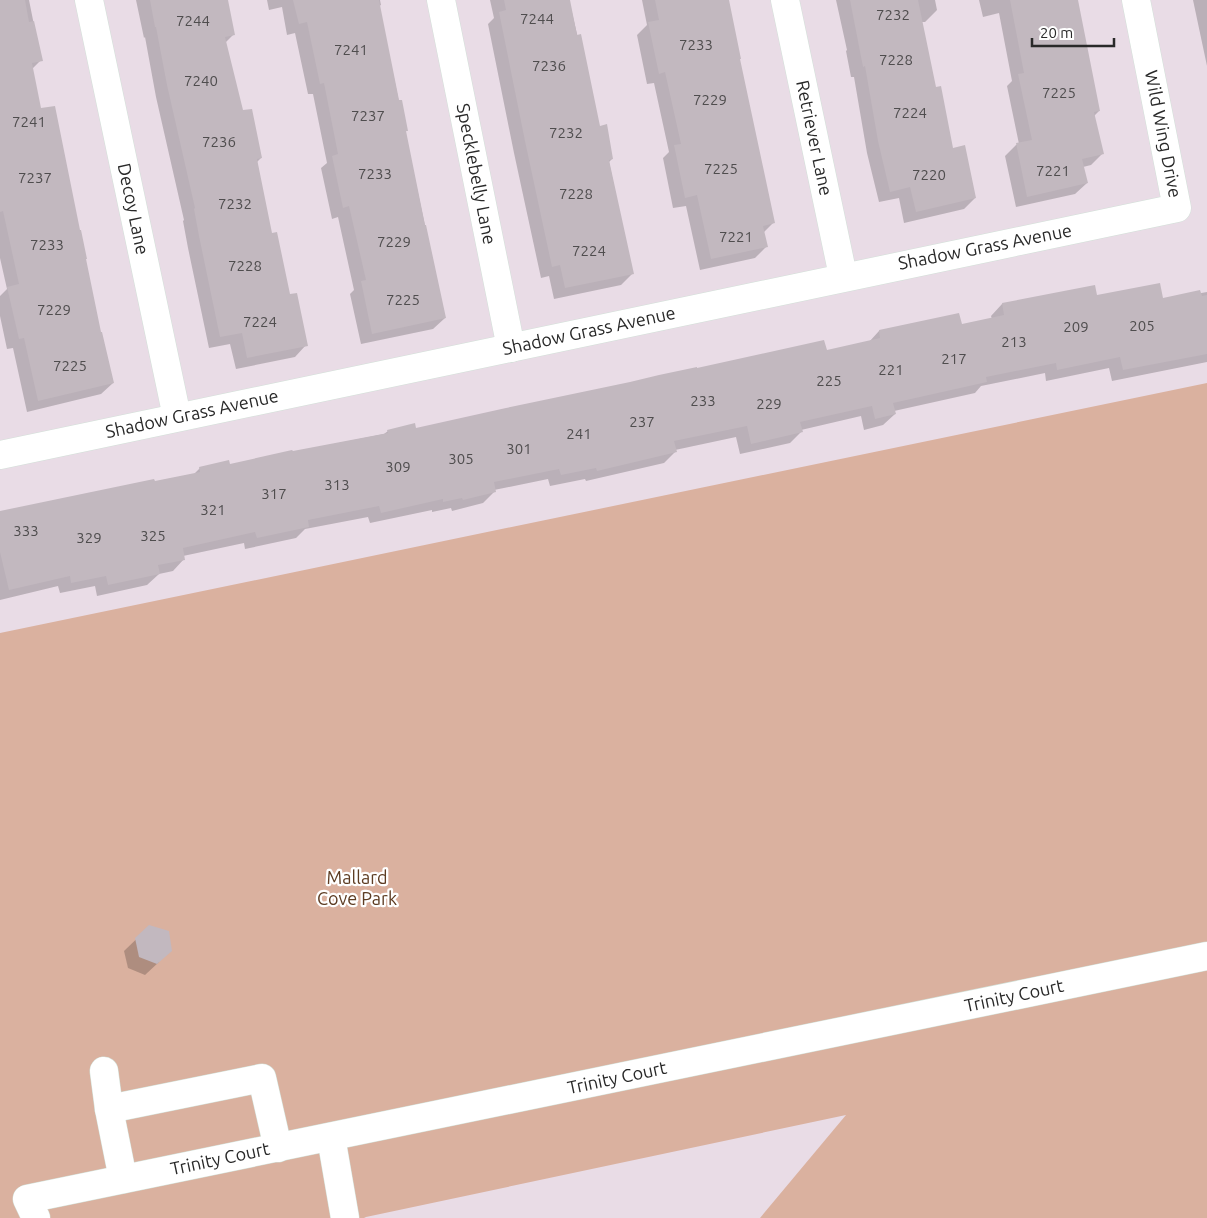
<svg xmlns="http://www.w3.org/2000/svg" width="1207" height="1218" font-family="Ubuntu,sans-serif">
  <rect width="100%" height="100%" fill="#e9dce6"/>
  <path fill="#dab19f" d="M1207,383V1218H760L846,1115L366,1217L364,1218H0V633Z"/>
  <g fill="#0003">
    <path d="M0,0H29L41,60L32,69L40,110L113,383L101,394L27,412L13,348L7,349L0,316V296L7,289L0,258Z"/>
    <path d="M136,0H226L233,35L225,43L242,112L261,158L257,162L271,235L289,296L306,345L295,357L236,369L230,344L209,348L188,248L183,221L184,220L156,97L145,37L144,38Z"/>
    <path d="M267,0H380L381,5L379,6L399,102L407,130L405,133L445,318L433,329L361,344L350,294L354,290L338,217L332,219L321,168L327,163L313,94H308L295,33L287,35L282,7L269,10Z"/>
    <path d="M490,0H569L599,127L612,159L609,162L632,274L621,285L554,299L549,276L541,278L514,153L488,24L494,18Z"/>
    <path d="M642,0H713L773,223L763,233L766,247L755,258L700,270L686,206L673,208L663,158L669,152L654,83L647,84L637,35L647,25Z"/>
    <path d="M836,0H935L937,10L925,22H921L935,88L952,150L975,198L964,209L904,223L899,198L879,202L867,153L854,77H851L846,51L847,50Z"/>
    <path d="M979,0H1075L1099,111L1094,116L1102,154L1091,165L1083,167L1087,183L1075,194L1016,207L1005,156L1016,145L1019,144L1007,86L1012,81L999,13L983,17Z"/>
    <path d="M1193,0H1207V66Z"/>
    <path d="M1207,292V362L1112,381L1109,368L1046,381L1045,373L981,386L975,393L894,411L895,414L883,425L864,430L861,416L801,430V432L790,443L740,454L736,437L675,450V452L664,463L586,481L585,479L550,486L548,479L494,490V492L483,503L452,511L451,508L432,512V510L370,523L368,517L305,529L296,538L245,549L244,543L183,556L184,559L173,571L159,574L147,585L97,596L95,586L60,593L58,586L0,600V512L194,474L200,468L229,465L384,434L388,431L416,430L826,352L869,342L879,331L961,326L992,319L991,316L1002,304L1096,296L1162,300Z"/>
    <path d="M150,926L159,962L145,975L128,968L124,951Z"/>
  </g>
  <g fill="#c2b8bf">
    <path d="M0,0H25L29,22L34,21L43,61L32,63L41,108L55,106L80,230H81L87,259H86L101,332H102L114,383L38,401L24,338L19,339L7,287L19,284L3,211L0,212Z"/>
    <path d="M150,0H228L235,35L225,37L243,110L252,109L262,158L257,159L272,233L277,232L290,294L297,293L308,346L247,358L242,333L220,337L199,236L194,209L195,208L167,85L156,27H155Z"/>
    <path d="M293,0H379L399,100H402L408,131H406L425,225H426L446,318L372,334L361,281L366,280L349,206L343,208L332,156L338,154L324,83L320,84L307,22L299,24Z"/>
    <path d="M504,0H570L577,35L581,34L600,126L607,124L613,159L609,160L634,274L565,288L560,265L552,267L525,141L499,12L506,10Z"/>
    <path d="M655,0H729L741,59H740L775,223L763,226L768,247L711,259L697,195L685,198L674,145L681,144L665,72L659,74L648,22L659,20Z"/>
    <path d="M850,0H918L936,87L941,86L953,148L965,145L976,198L916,212L910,187L890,192L878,141L865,66L863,67Z"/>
    <path d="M1010,0H1078L1100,111L1094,112L1104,154L1082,159L1088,183L1027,197L1016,143L1032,140L1018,74L1024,73Z"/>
    <path d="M1160,283L1163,298L1200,290L1202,296L1207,295V354L1123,370L1120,357L1057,370L1056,363L986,377L987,382L893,403L896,414L875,419L872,406L800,422L803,432L751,444L747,426L674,441L677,452L597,471L596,468L561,475L559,469L494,482L496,492L463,500L462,498L443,502V499L381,513L379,506L308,520L309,527L257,538L255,532L183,548L185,560L158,565L160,574L108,585L106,576L71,583L70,576L9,590L0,552V511L154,479L155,481L200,472L199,467L229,460L230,464L292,450L293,451L388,433L387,430L415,423L416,428L506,408L630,382L659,375L697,367V368L824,340L827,350L880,338L879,330L959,313L962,324L1004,315L1002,303L1095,285L1097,295Z"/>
    <path d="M149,925L169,931L172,951L157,964L139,957L135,938Z"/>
  </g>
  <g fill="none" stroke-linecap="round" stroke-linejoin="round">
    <defs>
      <g id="minor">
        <path d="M89,0L177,417"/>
        <path d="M441,0L511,348"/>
        <path d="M785,0L843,276"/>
        <path d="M0,455C392,372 784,288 1177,208L1136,0"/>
        <path d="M104,1071L109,1109"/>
        <path d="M331,1137L345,1218"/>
        <path d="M123,1179L109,1109L262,1078L278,1148"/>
        <path d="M36,1218L27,1199L1207,956"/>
      </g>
    </defs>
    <use href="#minor" stroke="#d2e0d8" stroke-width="29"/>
    <use href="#minor" stroke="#fff" stroke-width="28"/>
  </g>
  <g text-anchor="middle" stroke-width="4.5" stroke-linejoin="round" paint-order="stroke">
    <g font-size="15" fill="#4f4d4e">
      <text x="893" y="20">7232</text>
      <text x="537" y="24">7244</text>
      <text x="193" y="26">7244</text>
      <text x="696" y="50">7233</text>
      <text x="351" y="55">7241</text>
      <text x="896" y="65">7228</text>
      <text x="549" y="71">7236</text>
      <text x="201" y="86">7240</text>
      <text x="1059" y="98">7225</text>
      <text x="710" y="105">7229</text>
      <text x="910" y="118">7224</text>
      <text x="368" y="121">7237</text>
      <text x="29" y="127">7241</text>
      <text x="566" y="138">7232</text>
      <text x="219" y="147">7236</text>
      <text x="721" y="174">7225</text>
      <text x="1053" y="176">7221</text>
      <text x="375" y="179">7233</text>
      <text x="929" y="180">7220</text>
      <text x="35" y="183">7237</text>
      <text x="576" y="199">7228</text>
      <text x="235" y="209">7232</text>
      <text x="736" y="242">7221</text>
      <text x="394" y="247">7229</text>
      <text x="47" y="250">7233</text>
      <text x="589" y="256">7224</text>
      <text x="245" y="271">7228</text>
      <text x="403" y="305">7225</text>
      <text x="54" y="315">7229</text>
      <text x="260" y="327">7224</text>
      <text x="1142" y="331">205</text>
      <text x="1076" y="332">209</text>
      <text x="1014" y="347">213</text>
      <text x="954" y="364">217</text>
      <text x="70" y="371">7225</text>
      <text x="891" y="375">221</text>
      <text x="829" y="386">225</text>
      <text x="703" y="406">233</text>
      <text x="769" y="409">229</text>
      <text x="642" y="427">237</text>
      <text x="579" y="439">241</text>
      <text x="519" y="454">301</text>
      <text x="461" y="464">305</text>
      <text x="398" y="472">309</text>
      <text x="337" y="490">313</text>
      <text x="274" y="499">317</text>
      <text x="213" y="515">321</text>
      <text x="26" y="536">333</text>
      <text x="153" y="541">325</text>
      <text x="89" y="543">329</text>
    </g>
    <g font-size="18" fill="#292929" stroke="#fff">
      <text transform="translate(1163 134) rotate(79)" y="6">Wild Wing Drive</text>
      <text transform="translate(814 138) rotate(78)" y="6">Retriever Lane</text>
      <text transform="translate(476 174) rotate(79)" y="6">Specklebelly Lane</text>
      <text transform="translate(133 209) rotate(78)" y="6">Decoy Lane</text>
      <text transform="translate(985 247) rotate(-11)" y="6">Shadow Grass Avenue</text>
      <text transform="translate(589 331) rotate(-12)" y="6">Shadow Grass Avenue</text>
      <text transform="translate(192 414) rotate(-12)" y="6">Shadow Grass Avenue</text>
      <text transform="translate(1014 996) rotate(-12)" y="6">Trinity Court</text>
      <text transform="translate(617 1078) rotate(-12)" y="6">Trinity Court</text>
      <text transform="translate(220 1159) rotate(-12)" y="6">Trinity Court</text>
    </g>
    <g font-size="18" fill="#5d3c22" stroke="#fff">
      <text x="357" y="884">Mallard<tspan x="357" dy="21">Cove Park</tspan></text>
    </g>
  </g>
  <path d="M1032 38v8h82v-8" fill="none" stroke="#292929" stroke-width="2.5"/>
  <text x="1040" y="38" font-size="15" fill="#292929" stroke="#ffffff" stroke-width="4" paint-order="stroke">20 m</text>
</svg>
